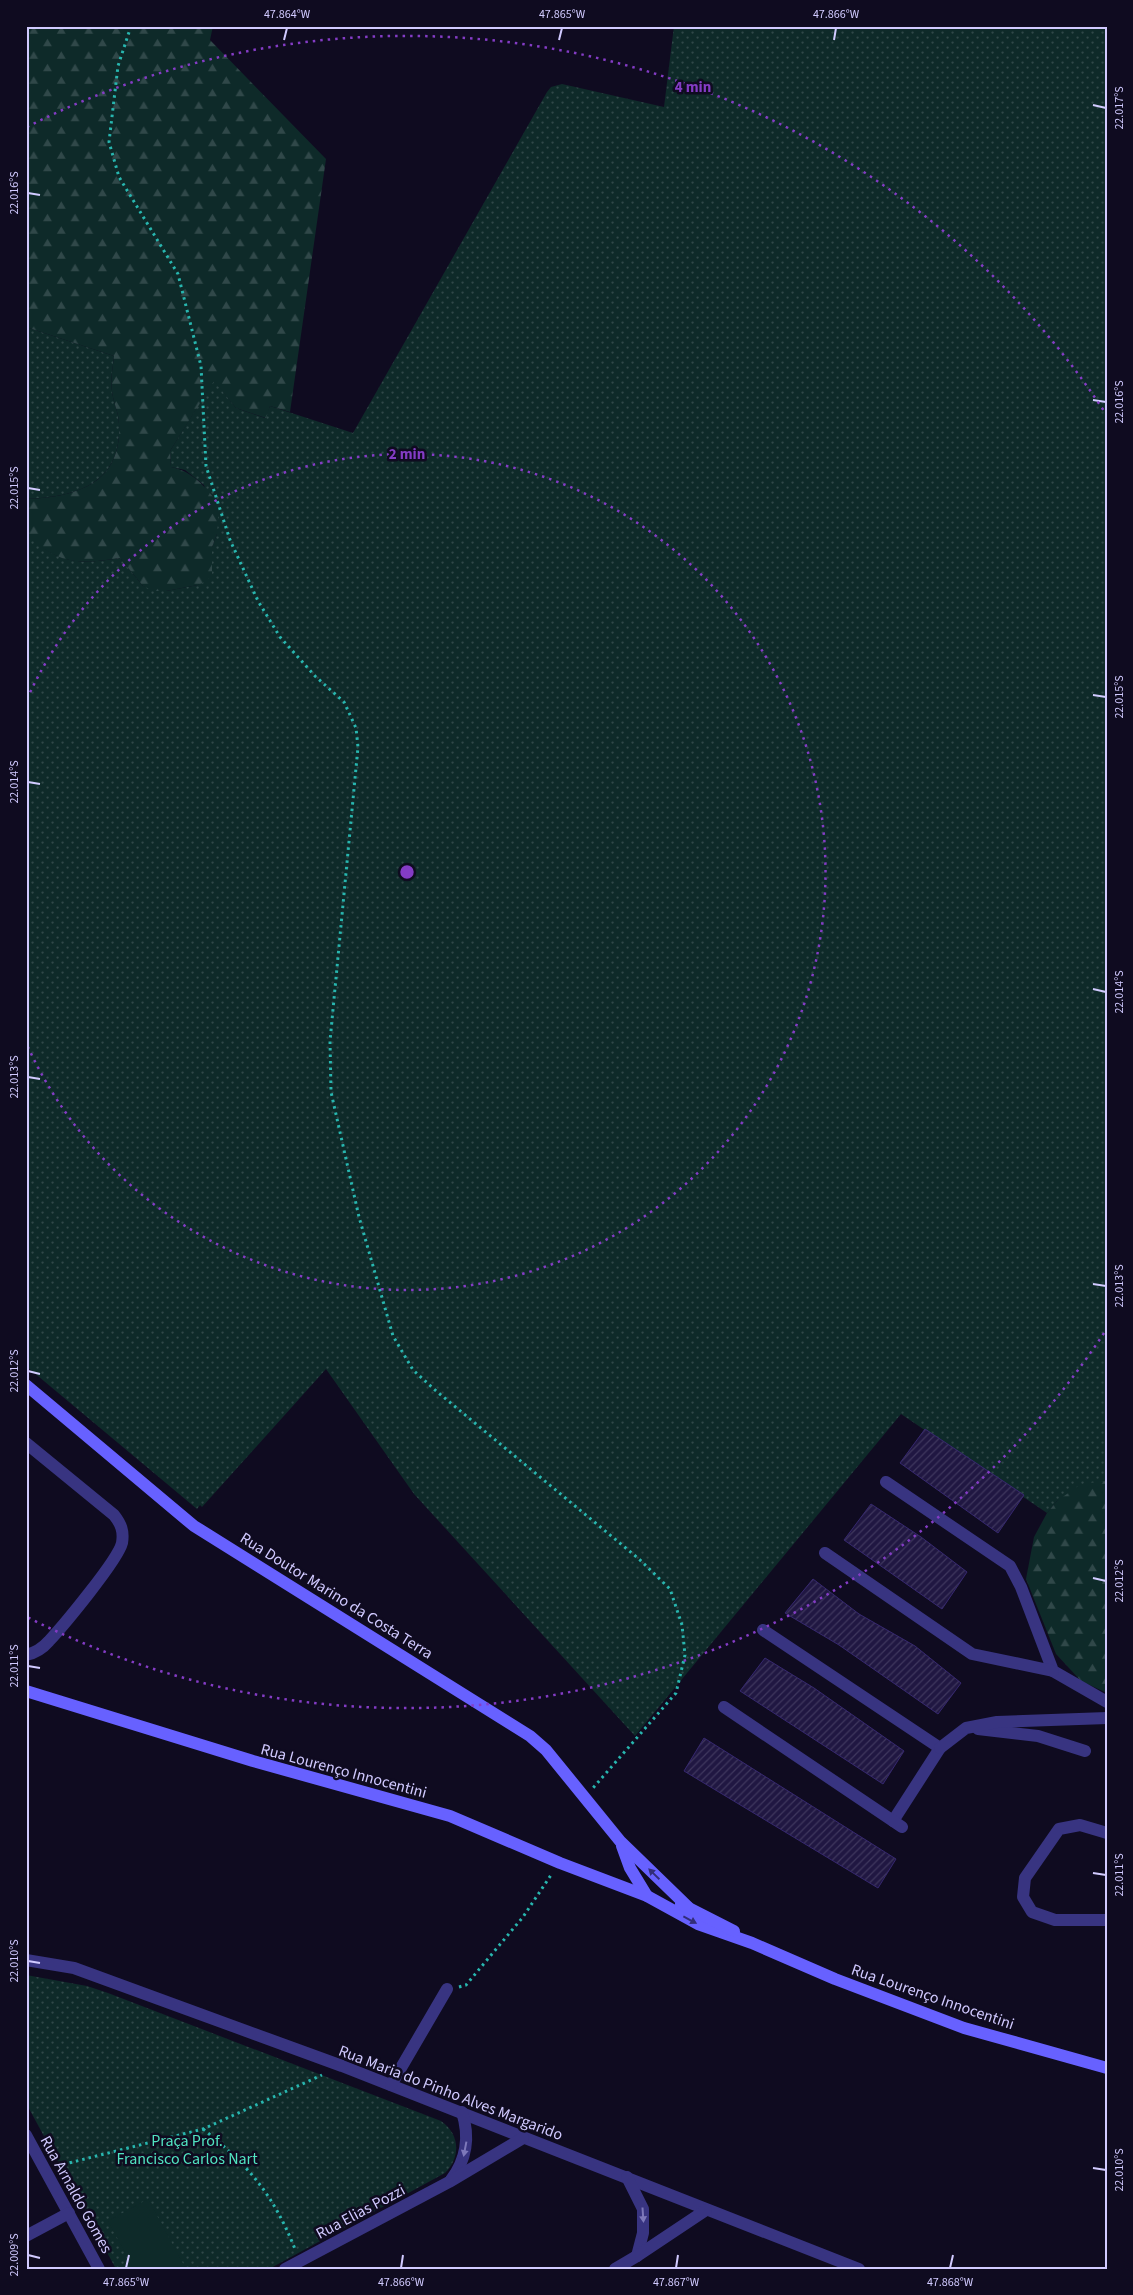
<svg xmlns="http://www.w3.org/2000/svg" width="1133" height="2295" font-family="'Source Sans 3',sans-serif">
  <defs>
    <pattern id="green-dots" width="8" height="8" patternUnits="userSpaceOnUse" patternTransform="scale(1.25)"><rect width="8" height="8" fill="#0e2a29"/><path d="M2 2h.1M6 6h.1" fill="none" stroke="#304849" stroke-width="1.8" stroke-linecap="round"/></pattern>
    <pattern id="forest-firs" width="22" height="20" patternUnits="userSpaceOnUse" patternTransform="scale(1.25)"><rect width="22" height="20" fill="#0e2a29"/><path d="M5 1l3.5 6h-7zM16 11l3.5 6h-7z" fill="#304849"/></pattern>
    <pattern id="building-hatch" width="6" height="6" patternUnits="userSpaceOnUse" patternTransform="scale(1.25)"><rect width="6" height="6" fill="#201742"/><path d="M-1 1l2-2M0 6l6-6M5 7l2-2" fill="none" stroke="#3f375e"/></pattern>
  </defs>
  <rect width="100%" height="100%" fill="#0f0b20"/>
  <g fill="url(#green-dots)">
    <path d="M674,26H1107V1481L1057,1501L1047,1513L901,1414L635,1736L414,1494L326,1369L202,1507L200,1505L197,1509L26,1366V540L31,538C61,565 82,564 120,558L143,586L166,591L198,585L212,573V547L217,534L204,485L185,470L171,467L170,451L214,380L236,408L265,418L270,406L353,433L547,92L551,87L562,84L664,107Z"/>
    <path d="M26,327L114,356C113,367 110,380 112,391C113,402 119,413 119,424C122,484 76,497 26,499Z"/>
    <path d="M26,1975L87,1986L108,1993L441,2121C460,2134 461,2157 445,2173L269,2269H116L26,2103Z"/>
  </g>
  <g fill="url(#forest-firs)">
    <path d="M26,26H213L210,40L326,159L290,412L270,406L266,418L236,408L214,381L170,451L171,467C194,472 204,486 219,504L217,534L212,547V573L207,581L198,585L166,591H154L143,586L120,558C81,564 62,565 31,539L26,540V499C76,497 122,484 119,424C119,413 113,402 112,391C110,380 113,367 114,356L26,327Z"/>
    <path d="M1107,1481V1693L1081,1681L1056,1654L1026,1579L1034,1537L1047,1513L1057,1501L1081,1484Z"/>
  </g>
  <path fill="#0e2a29" d="M148,2199L186,2269H134L108,2221Z"/>
  <g fill="url(#building-hatch)" stroke="#36286f">
    <path d="M925,1429L1024,1495L998,1533L900,1463Z"/>
    <path d="M871,1504L921,1537L967,1572L942,1609L844,1540Z"/>
    <path d="M813,1579L859,1614L915,1646L961,1683L938,1714L839,1645L785,1613Z"/>
    <path d="M765,1658L814,1688L904,1751L883,1784L740,1691Z"/>
    <path d="M704,1738L896,1859L878,1888L684,1771Z"/>
  </g>
  <g fill="none" stroke-linecap="round" stroke-linejoin="round">
    <g stroke="#28b6af" stroke-width="3" stroke-dasharray="2.5 4" stroke-linecap="butt">
      <path d="M131,26L118,66L109,142L119,177L178,274L201,366L206,466L230,540L258,601L280,637L315,676L344,702L356,728L358,747L330,1041L331,1092L359,1217L393,1336L413,1370L435,1390L639,1559L670,1589L682,1625L685,1655L676,1693L593,1788"/>
      <path d="M459,1987L466,1985L523,1917L551,1875"/>
      <path d="M203,2129C249,2166 273,2194 295,2249"/>
      <path d="M57,2166L203,2129L322,2075"/>
    </g>
    <g stroke="#383481" stroke-width="12">
      <path d="M26,1443L114,1515C121,1524 124,1531 122,1543C118,1560 63,1626 49,1641C43,1648 35,1653 26,1655"/>
      <path d="M886,1482L1010,1566L1021,1587L1053,1671L1107,1702"/>
      <path d="M825,1553L972,1654L1053,1671"/>
      <path d="M763,1630L940,1748L893,1821"/>
      <path d="M724,1707L902,1827"/>
      <path d="M978,1729L1038,1736L1085,1751"/>
      <path d="M940,1748L966,1728L997,1722L1107,1718"/>
      <path d="M1107,1833L1080,1825L1059,1829L1025,1878L1023,1897L1032,1912L1055,1920H1107"/>
      <path d="M26,1960L74,1968L342,2066L859,2269"/>
      <path d="M391,2085L447,1989"/>
      <path d="M26,2135L99,2269"/>
      <path d="M627,2177L643,2209V2233L637,2256"/>
      <path d="M451,2180C467,2159 470,2137 462,2112"/>
      <path d="M26,2236L69,2213"/>
      <path d="M285,2269L449,2182L523,2138"/>
      <path d="M615,2269L637,2256L706,2210"/>
    </g>
    <g stroke="#6761ff" stroke-width="12">
      <path d="M26,1385L194,1526L530,1736L546,1750L620,1841L688,1907"/>
      <path d="M26,1691L253,1761L450,1816L560,1863L647,1896L698,1924L752,1943L835,1979L964,2028L1107,2068"/>
      <path d="M622,1846L630,1868L647,1896"/>
      <path d="M681,1904L734,1931"/>
    </g>
  </g>
  <defs><path id="oneway-solid" d="M-6-.8H1V-3.2L6.5 0L1 3.2V.8H-6Z" transform="scale(1.25)"/></defs>
  <g fill="#322d79">
    <use href="#oneway-solid" transform="translate(654 1874) rotate(-136)"/>
    <use href="#oneway-solid" transform="translate(690 1920) rotate(28)"/>
  </g>
  <g fill="#7d78ba">
    <use href="#oneway-solid" transform="translate(465 2149) rotate(101)"/>
    <use href="#oneway-solid" transform="translate(643 2215) rotate(86)"/>
  </g>
  <path fill="none" stroke="#d1caff" stroke-width="2" d="M284,40L287,28M559,40L562,28M834,40L836,28M1093,105L1106,108M28,193L40,195M1093,400L1106,402M28,488L40,490M1093,695L1106,697M28,782L40,784M1093,989L1106,992M28,1077L40,1079M1093,1284L1106,1286M28,1371L40,1374M1093,1578L1106,1581M28,1666L40,1668M1093,1873L1106,1875M28,1961L40,1963M1093,2168L1106,2170M28,2255L40,2258M126,2268L129,2255M401,2268L403,2255M676,2268L678,2255M950,2268L953,2255"/>
  <g fill="none" stroke="#843cc5" stroke-width="2.5" stroke-dasharray="2.5 5">
    <path d="M27 699A418 418 0 1 1 27 1045"/>
    <path d="M1104 1333A836 836 0 0 1 27 1617M27 127A836 836 0 0 1 1104 411"/>
  </g>
  <g text-anchor="middle" stroke-width="5" stroke-linejoin="round" paint-order="stroke">
    <g font-size="16" fill="#d1caff" stroke="#0f0b20">
      <text transform="translate(337 1595) rotate(32)" y="6">Rua Doutor Marino da Costa Terra</text>
      <text transform="translate(344 1770) rotate(15)" y="6">Rua Lourenço Innocentini</text>
      <text transform="translate(933 1996) rotate(19)" y="6">Rua Lourenço Innocentini</text>
      <text transform="translate(451 2092) rotate(21)" y="6">Rua Maria do Pinho Alves Margarido</text>
      <text transform="translate(77 2194) rotate(61)" y="6">Rua Arnaldo Gomes</text>
      <text transform="translate(360 2211) rotate(-28)" y="6">Rua Elias Pozzi</text>
    </g>
    <g font-size="16" fill="#51e4c1" stroke="#0f0b20">
      <text x="187" y="2146">Praça Prof.<tspan x="187" dy="18">Francisco Carlos Nart</tspan></text>
    </g>
  </g>
  <circle cx="407" cy="872" r="8" fill="#843cc5" stroke="#0f0b20" stroke-width="2.5"/>
  <g font-size="15" text-anchor="middle" font-weight="bold" fill="#843cc5" stroke="#0f0b20" stroke-width="5" stroke-linejoin="round" paint-order="stroke">
    <text x="693" y="92">4 min</text>
    <text x="407" y="459">2 min</text>
  </g>
  <rect width="1133" height="2295" fill="none" stroke="#0f0b20" stroke-width="55"/>
  <rect x="28" y="28" width="1078" height="2240" fill="none" stroke="#d1caff" stroke-width="2"/>
  <g font-size="12" text-anchor="middle" fill="#d1caff">
    <text x="287" y="18">47.864°W</text>
    <text x="562" y="18">47.865°W</text>
    <text x="836" y="18">47.866°W</text>
    <text transform="translate(1119 108) rotate(-90)" y="4">22.017°S</text>
    <text transform="translate(14 193) rotate(-90)" y="4">22.016°S</text>
    <text transform="translate(1119 402) rotate(-90)" y="4">22.016°S</text>
    <text transform="translate(14 488) rotate(-90)" y="4">22.015°S</text>
    <text transform="translate(1119 697) rotate(-90)" y="4">22.015°S</text>
    <text transform="translate(14 782) rotate(-90)" y="4">22.014°S</text>
    <text transform="translate(1119 992) rotate(-90)" y="4">22.014°S</text>
    <text transform="translate(14 1077) rotate(-90)" y="4">22.013°S</text>
    <text transform="translate(1119 1286) rotate(-90)" y="4">22.013°S</text>
    <text transform="translate(14 1371) rotate(-90)" y="4">22.012°S</text>
    <text transform="translate(1119 1581) rotate(-90)" y="4">22.012°S</text>
    <text transform="translate(14 1666) rotate(-90)" y="4">22.011°S</text>
    <text transform="translate(1119 1875) rotate(-90)" y="4">22.011°S</text>
    <text transform="translate(14 1961) rotate(-90)" y="4">22.010°S</text>
    <text transform="translate(1119 2170) rotate(-90)" y="4">22.010°S</text>
    <text transform="translate(14 2255) rotate(-90)" y="4">22.009°S</text>
    <text x="126" y="2286">47.865°W</text>
    <text x="401" y="2286">47.866°W</text>
    <text x="676" y="2286">47.867°W</text>
    <text x="950" y="2286">47.868°W</text>
  </g>
</svg>
